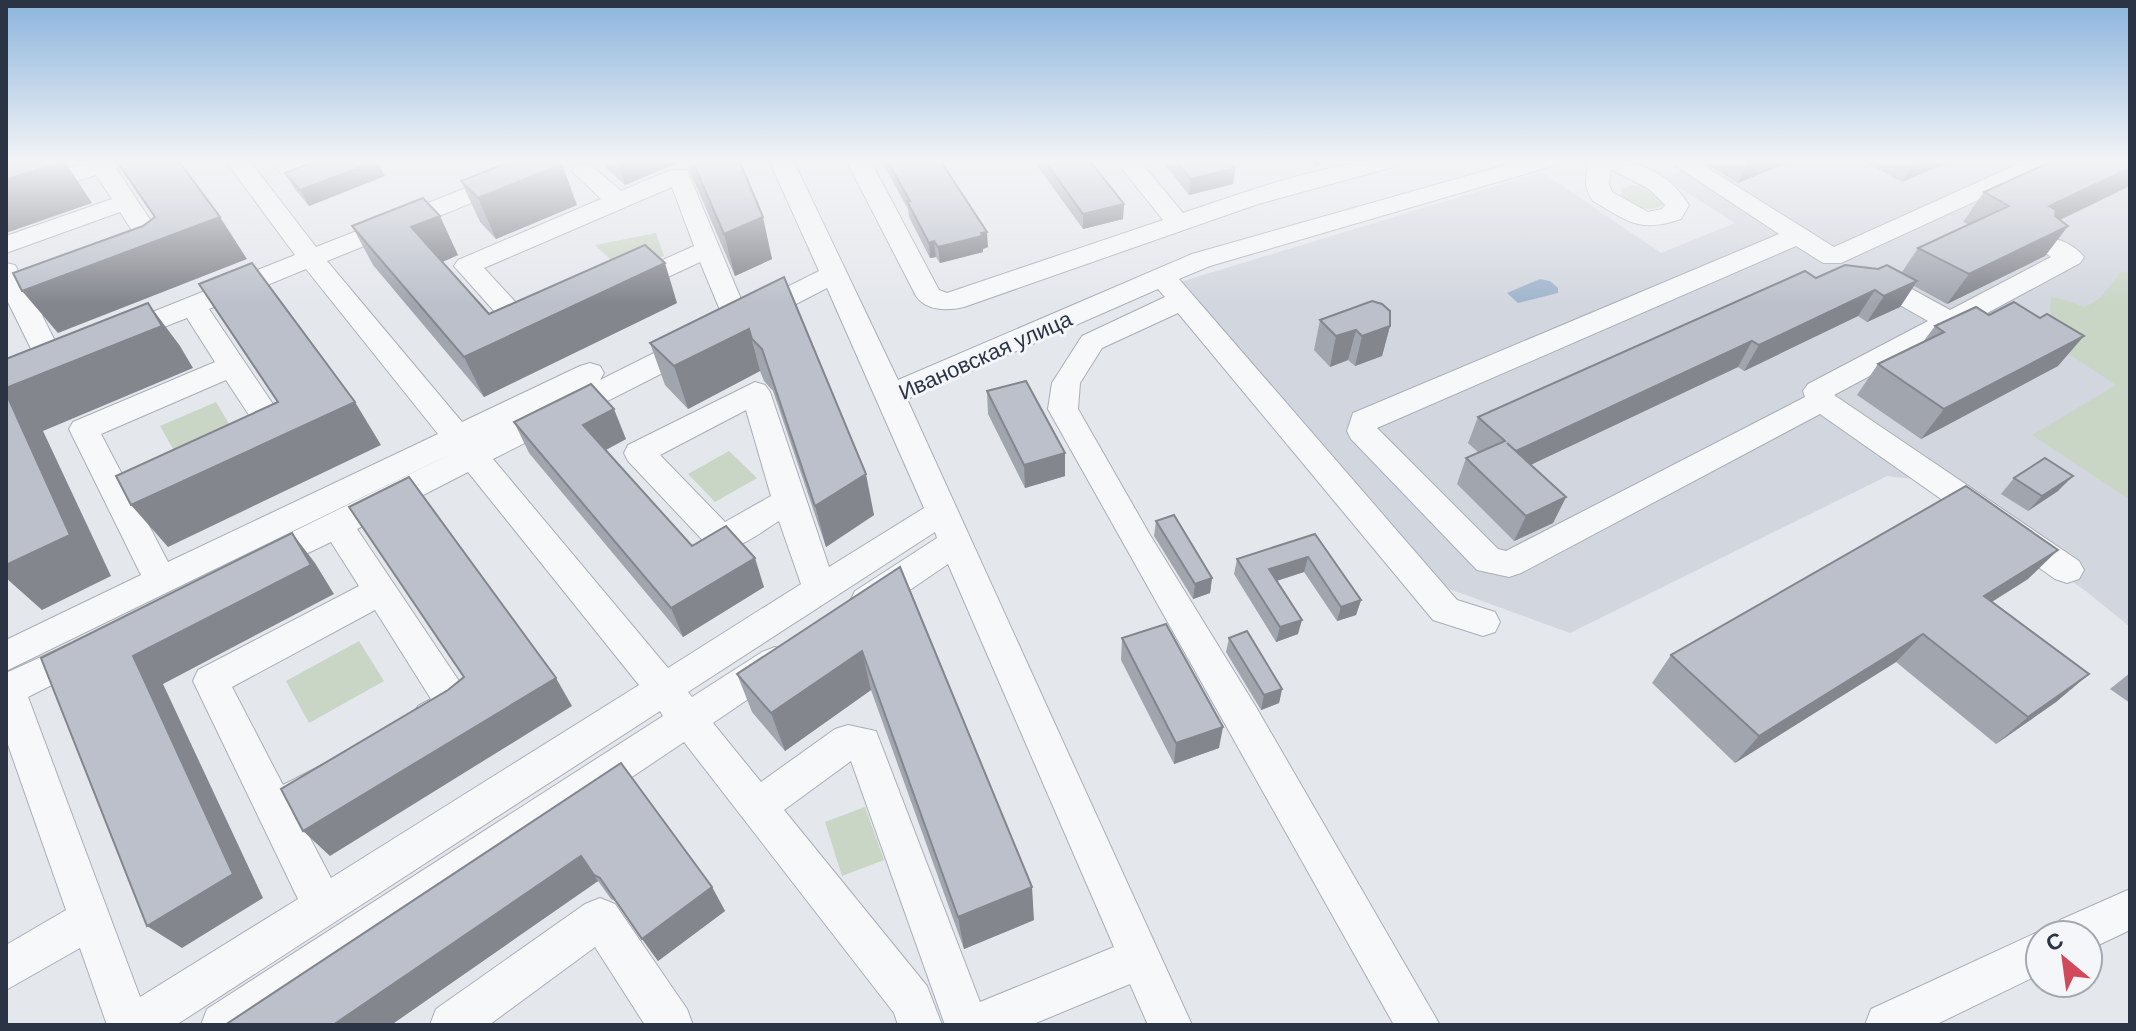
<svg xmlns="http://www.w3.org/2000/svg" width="2136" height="1031" font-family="'DM Sans',sans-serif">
  <rect width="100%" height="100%" fill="#e4e7ec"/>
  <path fill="#d2d6de" d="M1709,160H2130V627L2087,592L1928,481L1887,476L1570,633L1444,587L1180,282L1542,172L1661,253L1735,223L1664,178Z"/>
  <g fill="#c9d6c5">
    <path d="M1632,185L1647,186L1665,201L1663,205C1647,214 1635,206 1621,197L1622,189Z"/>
    <path d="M656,233L664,256L626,274L595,245Z"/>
    <path d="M2122,271L2130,273V500L2032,435L2116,385L2049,341L2051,296L2085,307L2100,298Z"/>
    <path d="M216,402L237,437L181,463L160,426Z"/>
    <path d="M729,451L757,478L715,502L688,474Z"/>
    <path d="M359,641L384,681L309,723L286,681Z"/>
    <path d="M865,807L884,860L842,876L825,822Z"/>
  </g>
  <path fill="#9fb4cc" d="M1540,279L1550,281L1558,288V293L1518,303L1507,293Z"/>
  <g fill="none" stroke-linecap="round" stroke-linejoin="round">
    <defs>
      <g id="minor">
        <path d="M93,160H128L124,165L116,168L176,259C169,269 160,269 149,267L145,261L148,256L120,212L6,253V236L112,199L96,175L6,204V189Z"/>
        <path d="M225,160H249L316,247L537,160H570L566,165L327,261L462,422L580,366L590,363L600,366L604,373L600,380L478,441L686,337L696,335L706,337L710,344L706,351L493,459L668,668L801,584L779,521C759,533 734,555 710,548L628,461L624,453L628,445L755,382L765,385L770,392L829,567L924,508L827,288L765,320L755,323L745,320L741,314L745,308L819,271L769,160H793L898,380L1192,254L1523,160H1560L1556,165L1210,266L1179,279L1457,600L1495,612L1500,622L1495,632L1483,636L1433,620L1178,313L1102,348L1080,383L1078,409L1150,535L1256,707L1440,1025H1394L1048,409L1052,383L1082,336L1165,297L1158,289L907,399L1192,1025H1148L1130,984L1031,1025H945L851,761L784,810L927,986L942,1025H898L894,1013L684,742L262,1025H201L207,1009L663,716L660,711L176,1025H107L80,948L6,990V945L66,910L6,739V673L85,637L97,642L103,652L97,662L28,697L140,997L298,899L193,681L198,670L359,586L331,542L262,575L250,571L245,562L250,553L453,453L6,671V640L141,575L69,429L73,422L215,362L187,318L120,344L110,341L106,335L110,329L295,255ZM306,269L438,434L168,562L101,434L226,380L264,438L261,444L265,452L276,455L293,450L297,442L293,434L209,309ZM746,410L771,496L725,522L660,455ZM468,472L639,685L331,878L299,817L340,792L345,780L340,768L326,763L283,785L232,687L375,610L431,699L418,706L413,717L418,728L431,733L467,715L472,704L467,693L357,529ZM935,532L937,538L855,591L850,601L855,611L867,615L879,611L948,564L1114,947L980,1002L876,731L848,725L835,729L761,782L713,723L788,672L793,662L788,652L775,647L762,652L692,697L688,692Z"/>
        <path d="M289,160H323C315,171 294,176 281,173L277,168Z"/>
        <path d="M846,160H870L939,290L947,293L1163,220L1115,160H1139L1183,213C1249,191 1335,158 1404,160L1400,165L1258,204L964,307C947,311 926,311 916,296Z"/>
        <path d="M1589,160C1633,159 1664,166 1689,205L1681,219C1639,233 1629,222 1593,201C1583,187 1586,177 1589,160ZM1611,169L1649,189L1665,205L1662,209L1648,212L1612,192L1609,185Z"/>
        <path d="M1667,160H1695L1834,247L2027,160H2058L2054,165L1841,263H1823L1796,246L1377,428L1498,549L1506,551L1805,397L1803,391L1808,384L1928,321L1861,283L1857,277L1861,271H1879L1950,310L2051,257L2034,244L2038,239C2054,235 2074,244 2084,257L2080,263L1965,325L1962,329L1952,332L1834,395L2079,561L2084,570L2079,579L2067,583L2055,579L1820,414L1521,573L1509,577L1477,570L1351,439L1347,431L1353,413L1779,234Z"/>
        <path d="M584,164L592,166L621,191L671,170H687L743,304L740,310L730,313L720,310L700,262L638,291L629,293L620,291L616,285L620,279L694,246L672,187L484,268L532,320L546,322L550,328C542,340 531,342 518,338L454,266L458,260L601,199L572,171L576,166Z"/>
        <path d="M6,263L15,265L33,299L78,284L87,286L91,292L87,298L42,315L66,363L62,370L52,372L42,370L38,363L6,298Z"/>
        <path d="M2130,889V930L2088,950V935H2054L2060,920Z"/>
        <path d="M600,898L615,904L687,1009L693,1025H645L595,947L489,1025H430L436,1009L585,904Z"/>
        <path d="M2040,931L2050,935H2040V974L1935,1025H1865L1871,1009Z"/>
      </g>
    </defs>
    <use href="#minor" stroke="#a9aeb7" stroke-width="2"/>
    <use href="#minor" fill="#f7f8fa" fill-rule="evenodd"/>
  </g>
  <g fill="#a1a5ae">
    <path d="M604,160H685L625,185L607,169Z"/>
    <path d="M685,160H739L772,259L735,276Z"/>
    <path d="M881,160H940L988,247L983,249V252L940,263L936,257L930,258L909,217L908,209Z"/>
    <path d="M1033,160H1089L1124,204L1123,219L1083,229Z"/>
    <path d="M1161,160H1227L1235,168L1233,184L1189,195Z"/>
    <path d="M1711,160H1794L1738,183L1708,165Z"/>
    <path d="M1861,160H1954L1902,182Z"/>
    <path d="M285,173L385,176L309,206L294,188Z"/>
    <path d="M461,181L577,205L496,239L480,222Z"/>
    <path d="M1984,192L2060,220L2068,226L2045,256L1947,304L1914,286L1900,307L1867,322L1858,316L1744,371L1738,367L1530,465L1566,497L1553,523L1514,541L1457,484L1466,458L1479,453L1468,443L1478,417L1902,272L1918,248L1968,224L1963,222Z"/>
    <path d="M352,226L458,255L442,262L489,314L677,303L484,397L373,265Z"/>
    <path d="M784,277L874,515L826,547L773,391L764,381L760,371L688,409L665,385L650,343Z"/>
    <path d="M1989,315L2040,318L2058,366L1921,439L1857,395L1878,364L1923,342L1935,326Z"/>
    <path d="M1320,320L1390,326L1382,356L1355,366L1348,360L1330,367L1314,350Z"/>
    <path d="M987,391L1065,453V476L1025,488L988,414Z"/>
    <path d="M514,422L626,439L606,450L692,546L764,587L683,637L529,453Z"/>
    <path d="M2014,478L2058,491L2028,511L2001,494Z"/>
    <path d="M1156,521L1212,578L1210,593L1193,599L1154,536Z"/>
    <path d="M1315,534L1361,600L1356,615L1337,621L1304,572L1277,581L1298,634L1276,642L1234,574L1237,559Z"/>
    <path d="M900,567L1034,920L964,949L871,690L785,751L752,712L737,674Z"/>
    <path d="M2028,579L1992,602L2089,674L2056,702L1996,744L1896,662L1735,763L1652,683L1671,655Z"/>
    <path d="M1122,638L1219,748L1174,764L1121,660Z"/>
    <path d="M1229,638L1282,689L1279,703L1261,710L1226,652Z"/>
    <path d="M2130,673V703L2110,689Z"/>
    <path d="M621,763L712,887L725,911L658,961L617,902L611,899L598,881L391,1025H225Z"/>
  </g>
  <g fill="#83868d">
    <path d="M6,160H66L69,165H67L92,203L6,233Z"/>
    <path d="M617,160H685L625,185Z"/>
    <path d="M1315,160H1337L1314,166Z"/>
    <path d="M1751,160H1794L1738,183L1749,161Z"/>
    <path d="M1916,160H1954L1902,182Z"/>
    <path d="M377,161L385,176L309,206L300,190Z"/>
    <path d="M562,164L577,205L496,239L478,198Z"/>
    <path d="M1235,168L1233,184L1189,195L1191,179Z"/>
    <path d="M2130,168V186L2027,236L2049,206Z"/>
    <path d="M1124,204L1123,219L1083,229V214Z"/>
    <path d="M440,216L458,255L431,267L411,227Z"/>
    <path d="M220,217L247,259L58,333L22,291Z"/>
    <path d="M763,217L772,259L735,276L724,234Z"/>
    <path d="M2068,226L2045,256L1947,304L1969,274Z"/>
    <path d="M987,232L988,247L983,249V252L940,263L938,247Z"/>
    <path d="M934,241L936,257L930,258L929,243Z"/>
    <path d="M665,263L677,303L484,397L464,357Z"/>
    <path d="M1917,281L1900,307L1867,322L1884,296Z"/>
    <path d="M1875,290L1858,316L1744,371L1759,345Z"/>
    <path d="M148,303L180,346L193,368L43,431L111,576L42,610L6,578V388Z"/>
    <path d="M1390,326L1382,356L1355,366L1362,336Z"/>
    <path d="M749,329L760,371L688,409L674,366Z"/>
    <path d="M1356,330L1348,360L1330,367L1336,336Z"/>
    <path d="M2084,336L2058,366L1921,439L1944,409Z"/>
    <path d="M1752,341L1738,367L1505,477L1516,451Z"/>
    <path d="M355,402L381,445L168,547L131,505Z"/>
    <path d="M614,409L626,439L596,455L583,425Z"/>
    <path d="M1065,453V476L1025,488L1024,465Z"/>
    <path d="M866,474L874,515L826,547L815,506Z"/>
    <path d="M2073,476L2058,491L2028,511L2042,496Z"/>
    <path d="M1566,497L1553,523L1514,541L1526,516Z"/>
    <path d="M292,533L315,563L334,594L163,684L263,898L182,948L147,926L133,656Z"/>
    <path d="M2058,550L2028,579L1956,624L1984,596Z"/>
    <path d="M1308,557L1304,572L1266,584L1269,569Z"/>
    <path d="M755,558L764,587L683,637L671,608Z"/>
    <path d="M1212,578L1210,593L1193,599L1195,584Z"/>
    <path d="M1361,600L1356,615L1337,621L1341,607Z"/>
    <path d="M1302,620L1298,634L1276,642L1280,627Z"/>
    <path d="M1923,634L1896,662L1735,763L1759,736Z"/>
    <path d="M862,651L871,690L785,751L771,713Z"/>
    <path d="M2089,674L2056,702L1996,744L2028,717Z"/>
    <path d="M556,678L572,706L330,856L303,831Z"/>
    <path d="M1282,689L1279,703L1261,710L1264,695Z"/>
    <path d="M1223,727L1219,748L1174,764L1176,743Z"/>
    <path d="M581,856L598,881L391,1025H333Z"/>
    <path d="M712,887L725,911L658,961L642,939Z"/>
    <path d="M1032,887L1034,920L964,949L958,917Z"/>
  </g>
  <g fill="#bbc0ca" stroke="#83868d" stroke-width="2">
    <path d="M6,160H61L62,161L6,180Z"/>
    <path d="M116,160H178L220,217L22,291L13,273L143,226L155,217Z"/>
    <path d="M319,160H377V161L300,190L285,173Z"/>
    <path d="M514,160H558L562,164L478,198L461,181Z"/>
    <path d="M692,160H739L763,217L724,234Z"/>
    <path d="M887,160H940L987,232L981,233L982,236L938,247L934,241L929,243L907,201H910Z"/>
    <path d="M1044,160H1089L1124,204L1083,214Z"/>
    <path d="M1174,160H1227L1235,168L1191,179Z"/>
    <path d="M2055,160H2130V168L2049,206L2056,210L2055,216L2068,226L1969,274L1918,248L2009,206L1984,192Z"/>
    <path d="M423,198L440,216L411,227L489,314L645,245L665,263L464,357L352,226Z"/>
    <path d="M252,263L355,402L131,505L116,476L278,402L199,284Z"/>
    <path d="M1845,265L1878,269L1887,265L1917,281L1884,296L1875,290L1759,345L1752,341L1516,451L1507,443L1566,497L1526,516L1466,458L1505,441L1478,417L1805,271L1816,278Z"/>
    <path d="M784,277L866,474L815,506L762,349L752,339L749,329L674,366L650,343Z"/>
    <path d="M1372,301L1382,304L1390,311V326L1362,336L1356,330L1336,336L1320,320Z"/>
    <path d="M2014,302L2040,318L2047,314L2084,336L1944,409L1878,364L1944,332L1935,326L1976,307L1989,315Z"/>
    <path d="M148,303L162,326L6,388V359Z"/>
    <path d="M1026,381L1065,453L1024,465L987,391Z"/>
    <path d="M591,384L614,409L583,425L692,546L726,526L755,558L671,608L514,422Z"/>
    <path d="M6,393L70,535L6,565Z"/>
    <path d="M2045,458L2073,476L2042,496L2014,478Z"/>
    <path d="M409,477L556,678L303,831L281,789L448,690L464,677L349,507Z"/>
    <path d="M1966,486L2058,550L1984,596L2089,674L2028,717L1923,634L1759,736L1671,655Z"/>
    <path d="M1174,515L1212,578L1195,584L1156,521Z"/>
    <path d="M292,533L311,565L133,656L233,874L147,926L41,658Z"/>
    <path d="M1315,534L1361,600L1341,607L1308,557L1269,569L1302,620L1280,627L1237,559Z"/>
    <path d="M900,567L1032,887L958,917L862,651L771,713L737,674Z"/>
    <path d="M1166,624L1223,727L1176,743L1122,638Z"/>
    <path d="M1247,631L1282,689L1264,695L1229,638Z"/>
    <path d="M621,763L712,887L642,939L600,878L594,875L581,856L333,1025H225Z"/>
  </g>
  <linearGradient id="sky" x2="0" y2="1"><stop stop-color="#8bb4dd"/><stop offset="0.53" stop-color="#f3f4f6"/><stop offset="1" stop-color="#f3f4f6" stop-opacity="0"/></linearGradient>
  <rect width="2136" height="304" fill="url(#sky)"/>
  <g text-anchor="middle" stroke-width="6" stroke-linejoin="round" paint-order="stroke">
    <g font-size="22" fill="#2b3445" stroke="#f4f6f9">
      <text transform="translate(985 355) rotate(-24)" y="8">Ивановская улица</text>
    </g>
  </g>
  <rect width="2136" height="1031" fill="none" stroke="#2b3445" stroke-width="16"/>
  <g transform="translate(2064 959) rotate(331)"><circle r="38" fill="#f4f6f9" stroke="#a4a8b1" stroke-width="2"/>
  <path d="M0-6L14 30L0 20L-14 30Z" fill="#d1495b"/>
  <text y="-12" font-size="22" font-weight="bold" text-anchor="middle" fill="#2b3445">С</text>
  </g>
</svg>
